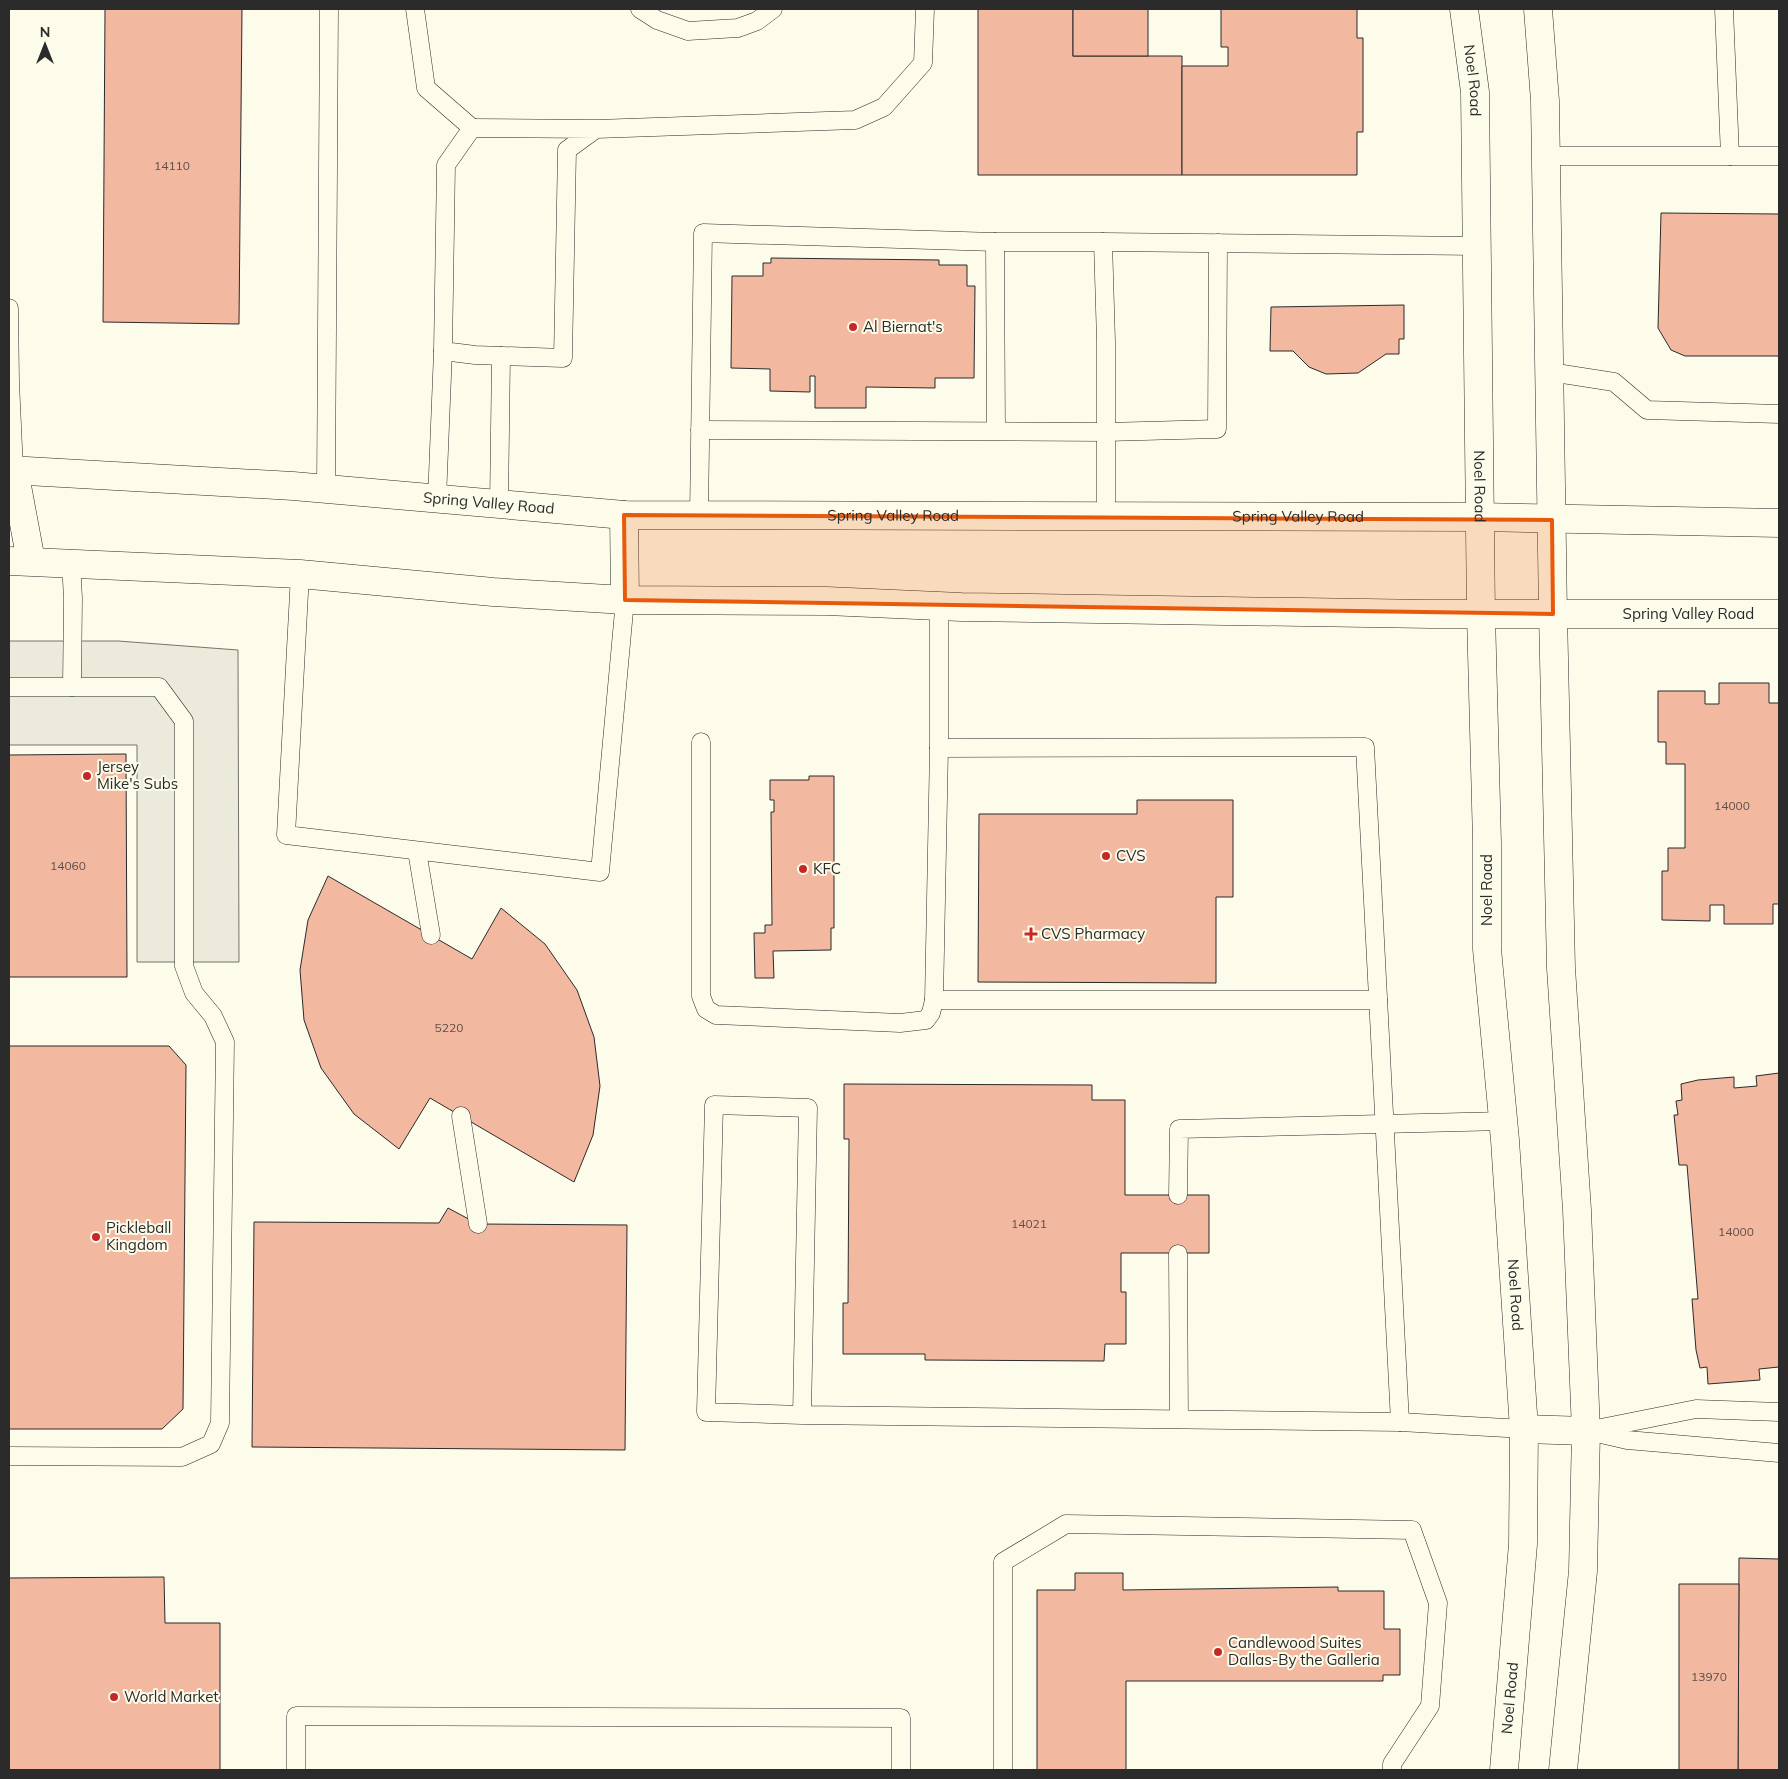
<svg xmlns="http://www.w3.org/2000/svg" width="1788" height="1779" font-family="Mulish,sans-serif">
  <rect width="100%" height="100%" fill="#fdfbea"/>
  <path fill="#eceadb" stroke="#74746e" d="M9,641H118L238,650L239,962H137V745H9Z"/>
  <g fill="#f2b8a0" stroke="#2b2b2b">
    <path d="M105,9H242L239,324L103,322Z"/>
    <path d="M978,9H1073V56H1182V175H978Z"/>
    <rect x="1073" y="9" width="75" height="47"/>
    <path d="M1221,9H1357V38H1363V132H1357V175H1182V66H1228V47H1221Z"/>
    <path d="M1661,213L1779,214V356H1685L1671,350L1658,328Z"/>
    <path d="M771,258L939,260V265H967V286H975L974,378H935V388L866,387V408H815V376H810V392L770,391V369L731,368L732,276H763V263H771Z"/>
    <path d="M1404,305V339H1399V354H1386L1358,373L1326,374L1309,367L1293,351H1270L1271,307Z"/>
    <path d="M1719,683H1769V703H1779V904H1773V924H1724V905H1710V921L1662,920V871H1668V848H1685V764H1666V742H1658V691H1705V704H1719Z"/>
    <path d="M126,754L127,977H9V755Z"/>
    <path d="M809,776H834V928H831V950L773,951L774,978H755L754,933H765V925H772L771,812H774V800H770V780H809Z"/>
    <path d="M1137,800H1233V897H1216V983L978,982L979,814H1137Z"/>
    <path d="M328,876L472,959L501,908L545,944L577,990L594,1037L600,1086L593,1135L574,1182L430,1098L399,1149L354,1114L321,1068L304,1020L300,970L308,920Z"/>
    <path d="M9,1046H169L186,1065L183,1409L162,1429H9Z"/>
    <path d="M1779,1073V1367L1759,1369L1760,1380L1708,1384L1707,1367L1700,1368L1696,1350L1692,1299H1698L1687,1165H1679L1674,1115H1678L1676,1101L1682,1100L1681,1084L1698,1080L1734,1077V1088L1757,1086L1756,1076Z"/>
    <path d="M844,1084L1092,1085V1100H1125V1195H1209V1253H1121V1292H1126V1344H1105L1104,1361L925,1360V1354H843V1303H848L849,1139H844Z"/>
    <path d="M448,1208L478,1224L627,1225L625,1450L252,1447L254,1222L439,1223Z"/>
    <path d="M1739,1558L1779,1559V1770H1738Z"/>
    <path d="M1075,1573H1123V1590L1338,1587V1591H1384V1629H1400V1675H1383V1681H1126V1770H1037V1590H1075Z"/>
    <path d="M164,1577L165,1623H220V1770H9V1578Z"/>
    <path d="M1679,1584H1739L1738,1770H1679Z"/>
  </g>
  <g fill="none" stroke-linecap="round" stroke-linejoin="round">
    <defs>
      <g id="service">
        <path d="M415,9L426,88L472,128"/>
        <path d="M640,9L657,20L688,31L738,28L757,21L773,9"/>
        <path d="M1724,9L1730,156"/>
        <path d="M596,129L472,128L446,165L443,351L475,355L563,358L567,150L596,129L855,120L884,107L923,63L925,9"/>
        <path d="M1546,156H1779"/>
        <path d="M995,242L996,431"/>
        <path d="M1103,242L1477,246"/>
        <path d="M9,308L10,382L14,470"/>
        <path d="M1550,372L1614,382L1647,410L1779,414"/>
        <path d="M700,430L1106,432L1217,429L1218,243"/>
        <path d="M326,489L329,9"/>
        <path d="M437,499L443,351"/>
        <path d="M499,504L501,356"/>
        <path d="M699,516L703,233L995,242H1103L1106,341V516"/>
        <path d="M300,574L286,835L600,872L625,600"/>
        <path d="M939,607V748L1365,747L1400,1422"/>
        <path d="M9,687H72L73,598L71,563"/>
        <path d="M701,742V996L706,1009L716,1015L900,1023L926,1020L931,1013L934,1000"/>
        <path d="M939,748L934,1000H1378"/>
        <path d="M417,851L431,935"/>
        <path d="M461,1116L478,1224"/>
        <path d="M1178,1195L1179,1129L1504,1121"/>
        <path d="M1178,1254L1179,1419"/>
        <path d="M802,1415L706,1412L714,1105L808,1108L802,1415L1400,1422L1524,1429"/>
        <path d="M1586,1431L1696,1409L1779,1412"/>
        <path d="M1592,1432L1627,1440L1779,1453"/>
        <path d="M9,1456L182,1457L211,1444L220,1423L225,1042L213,1016L194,993L184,966V721L159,687H72"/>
        <path d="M296,1770V1716L901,1718V1770"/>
        <path d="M1003,1770V1562L1066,1524L1412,1530L1438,1603L1430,1706L1392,1764V1770"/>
      </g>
      <g id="tertiary">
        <path id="s1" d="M1464,9L1475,92L1481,615L1487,842V949L1505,1140L1524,1429L1523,1544L1504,1770"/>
        <path d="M1538,9L1545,101L1553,614L1561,968L1577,1210L1586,1431L1583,1571L1563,1770"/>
        <path d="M1524,1429L1586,1431"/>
      </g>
      <g id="secondary">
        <path id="s2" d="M9,470L293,486L624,515L1480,517L1779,523"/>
        <path d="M14,470L31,561"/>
        <path d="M624,515L625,600"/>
        <path id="s3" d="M9,561L300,574L493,592L625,600L827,601L961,607L1430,614H1779"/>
      </g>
    </defs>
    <use href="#service" stroke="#2b2b2b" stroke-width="19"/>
    <use href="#tertiary" stroke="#2b2b2b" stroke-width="29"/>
    <use href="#secondary" stroke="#2b2b2b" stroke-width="29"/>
    <use href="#service" stroke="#fdfbea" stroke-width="18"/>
    <use href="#tertiary" stroke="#fdfbea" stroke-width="28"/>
    <use href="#secondary" stroke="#fdfbea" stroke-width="28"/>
  </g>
  <path fill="#e8590c" fill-opacity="0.2" stroke="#e8590c" stroke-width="4" stroke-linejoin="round" d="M624,515L1552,520L1553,614L625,600Z"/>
  <g fill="#c62828" stroke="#fdfbea" stroke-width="2">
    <circle cx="853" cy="327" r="5"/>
    <circle cx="87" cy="776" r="5"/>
    <circle cx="1106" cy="856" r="5"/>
    <circle cx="803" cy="869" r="5"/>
    <path d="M1028.5 926.5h5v5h5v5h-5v5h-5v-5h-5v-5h5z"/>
    <circle cx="96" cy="1237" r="5"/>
    <circle cx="1218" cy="1652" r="5"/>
    <circle cx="114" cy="1697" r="5"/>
  </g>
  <g text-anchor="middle" stroke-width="4" stroke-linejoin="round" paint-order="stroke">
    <g font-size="12" fill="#5d4e48">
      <text x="172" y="170">14110</text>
      <text x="1732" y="810">14000</text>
      <text x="68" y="870">14060</text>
      <text x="449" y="1032">5220</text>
      <text x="1029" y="1228">14021</text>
      <text x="1736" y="1236">14000</text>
      <text x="1709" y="1681">13970</text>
    </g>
    <g font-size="15" fill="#2b2b2b" stroke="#fdfbea">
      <text dy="5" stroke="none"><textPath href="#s1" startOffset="72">Noel Road</textPath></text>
      <text dy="5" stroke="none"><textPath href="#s1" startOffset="478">Noel Road</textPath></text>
      <text dy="5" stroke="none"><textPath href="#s2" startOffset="481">Spring Valley Road</textPath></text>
      <text dy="5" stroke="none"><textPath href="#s2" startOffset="886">Spring Valley Road</textPath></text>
      <text dy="5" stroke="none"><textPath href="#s2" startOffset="1291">Spring Valley Road</textPath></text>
      <text dy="5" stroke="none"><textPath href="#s3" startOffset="1681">Spring Valley Road</textPath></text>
      <text transform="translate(1487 890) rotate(-90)" y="5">Noel Road</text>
      <text dy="5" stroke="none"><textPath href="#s1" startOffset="1288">Noel Road</textPath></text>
      <text transform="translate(1510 1698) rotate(-85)" y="5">Noel Road</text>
    </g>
    <g font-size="15" fill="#2b2b2b" stroke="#fdfbea" text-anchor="start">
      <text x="863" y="332">Al Biernat's</text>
      <text x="97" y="772">Jersey<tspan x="97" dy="17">Mike's Subs</tspan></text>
      <text x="1116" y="861">CVS</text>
      <text x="813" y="874">KFC</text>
      <text x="1041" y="939">CVS Pharmacy</text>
      <text x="106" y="1233">Pickleball<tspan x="106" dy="17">Kingdom</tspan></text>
      <text x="1228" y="1648">Candlewood Suites<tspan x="1228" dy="17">Dallas-By the Galleria</tspan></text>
      <text x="124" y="1702">World Market</text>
    </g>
  </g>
  <rect width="1788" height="1779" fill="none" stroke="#2b2b2b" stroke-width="20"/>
  <g transform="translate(45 45)" stroke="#fdfbea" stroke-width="4" paint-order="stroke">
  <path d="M0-4L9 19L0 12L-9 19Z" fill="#2b2b2b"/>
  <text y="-8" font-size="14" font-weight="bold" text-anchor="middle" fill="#2b2b2b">N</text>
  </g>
</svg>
